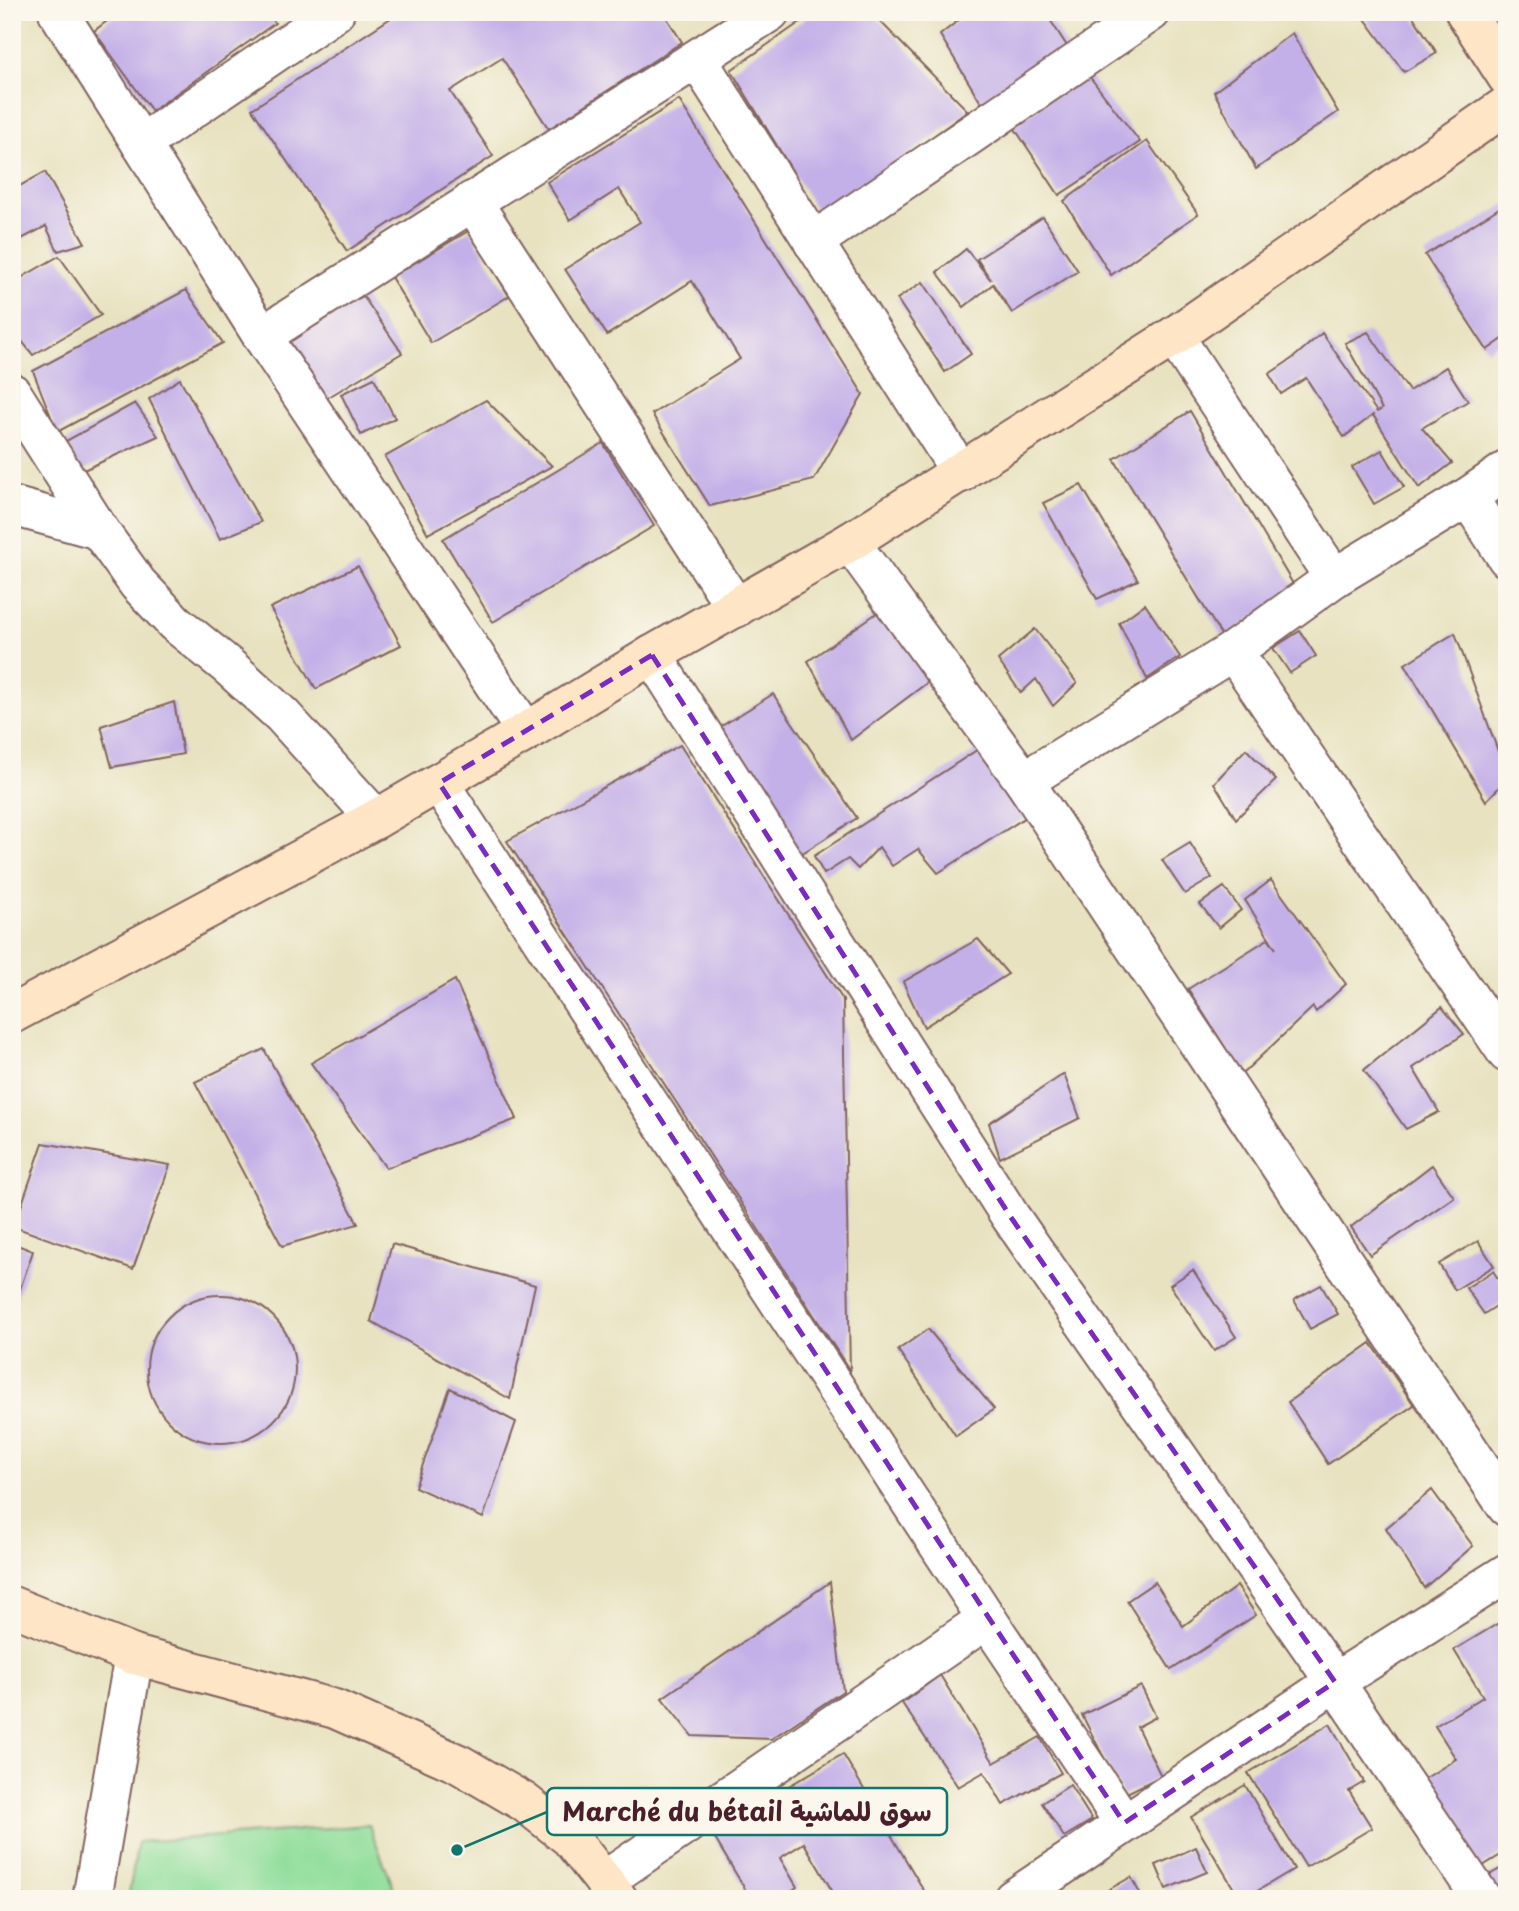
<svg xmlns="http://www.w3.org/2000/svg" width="1519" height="1911" font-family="'Playpen Sans','Playpen Sans Arabic',sans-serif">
  <rect width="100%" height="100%" fill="#fbf7ec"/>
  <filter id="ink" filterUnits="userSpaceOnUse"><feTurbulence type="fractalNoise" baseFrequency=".0143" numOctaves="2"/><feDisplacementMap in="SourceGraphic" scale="14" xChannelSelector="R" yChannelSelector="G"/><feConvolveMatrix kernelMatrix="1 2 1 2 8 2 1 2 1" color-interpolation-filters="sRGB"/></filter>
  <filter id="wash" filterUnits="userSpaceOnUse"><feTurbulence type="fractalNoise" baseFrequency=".00686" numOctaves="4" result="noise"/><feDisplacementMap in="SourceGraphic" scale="28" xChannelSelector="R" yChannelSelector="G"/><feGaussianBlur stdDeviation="1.57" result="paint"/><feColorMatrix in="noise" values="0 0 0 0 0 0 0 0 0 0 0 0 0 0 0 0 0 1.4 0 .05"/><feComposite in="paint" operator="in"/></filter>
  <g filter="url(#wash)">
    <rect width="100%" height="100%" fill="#e8e2c0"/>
    <path fill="#91de9b" stroke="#6e7e63" stroke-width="2" d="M369,1825L398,1899H128L138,1842Z"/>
    <g id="blocks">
      <g fill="#c4b0e8">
        <path d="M119,12H268L275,23L152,111L94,31Z"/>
        <path d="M400,12H663L682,42L549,129L502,58L450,91L493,156L347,251L252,109Z"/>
        <path d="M815,12H871L968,111L821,218L731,70Z"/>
        <path d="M969,12H1045L1067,46L983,106L940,35Z"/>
        <path d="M1360,12H1410L1437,53L1404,72Z"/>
        <path d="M1292,33L1338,112L1256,169L1214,92Z"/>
        <path d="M1086,72L1140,142L1059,195L1013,126Z"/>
        <path d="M679,100L863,394L814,480L710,506L652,414L740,359L692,281L607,335L565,269L640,222L619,189L570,220L547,182Z"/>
        <path d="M1147,141L1198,214L1111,275L1064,201Z"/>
        <path d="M45,172L85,243L58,251L46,226L12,244V190Z"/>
        <path d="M1507,203V336L1487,350L1425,255Z"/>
        <path d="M1043,217L1078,271L1012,313L993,284L964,307L937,272L966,249L991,280L977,259Z"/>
        <path d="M470,230L509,296L431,343L391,277Z"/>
        <path d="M59,256L101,315L33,355L12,329V283Z"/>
        <path d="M923,282L971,354L945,372L897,299Z"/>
        <path d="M186,290L223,343L57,432L33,371Z"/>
        <path d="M363,296L402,353L322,401L284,337Z"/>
        <path d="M1368,332L1409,391L1446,367L1468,401L1422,428L1452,463L1419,488L1373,415L1344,437L1306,378L1281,394L1269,374L1293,358L1322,333L1377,412L1382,409L1345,343Z"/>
        <path d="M374,378L395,418L361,435L341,394Z"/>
        <path d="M180,379L261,522L220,539L149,399Z"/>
        <path d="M486,400L552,466L428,534L385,457Z"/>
        <path d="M135,403L158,436L75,474L66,441Z"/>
        <path d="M1190,411L1296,589L1223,638L1114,459Z"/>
        <path d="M603,443L654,526L493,622L443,539Z"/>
        <path d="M1382,450L1404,487L1374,504L1352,467Z"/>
        <path d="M1081,485L1138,580L1097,599L1043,503Z"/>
        <path d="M358,566L401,645L316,689L270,608Z"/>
        <path d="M1145,604L1180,657L1147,679L1119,623Z"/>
        <path d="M884,608L936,676L851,740L808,661Z"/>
        <path d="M1035,629L1077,683L1053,706L1036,679L1021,693L998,660Z"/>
        <path d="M1300,631L1316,656L1290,673L1273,648Z"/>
        <path d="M1455,633L1507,776V779L1486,801L1405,664Z"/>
        <path d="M773,694L857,818L793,859L712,732Z"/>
        <path d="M174,702L183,754L112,767L101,726Z"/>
        <path d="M680,745L843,1000L850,1371L507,841Z"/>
        <path d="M980,748L1026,817L938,873L918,849L892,866L879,847L858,869L848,859L824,874L814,856Z"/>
        <path d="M1246,749L1276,780L1236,819L1214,783Z"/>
        <path d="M1190,843L1212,878L1185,894L1162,860Z"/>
        <path d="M1271,880L1346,984L1316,1012L1313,1007L1242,1074L1188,989L1268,939L1276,949L1245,900Z"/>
        <path d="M1224,887L1241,910L1219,928L1200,904Z"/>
        <path d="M978,939L1008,974L924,1027L903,982Z"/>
        <path d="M455,980L517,1119L386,1168L311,1063Z"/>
        <path d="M1442,1007L1464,1034L1413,1068L1439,1112L1406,1129L1364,1070Z"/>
        <path d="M264,1049L358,1224L282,1246L195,1082Z"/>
        <path d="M1064,1074L1080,1118L1000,1158L989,1123Z"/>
        <path d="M43,1143L170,1165L133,1269L14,1227Z"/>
        <path d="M1432,1165L1454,1197L1370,1255L1351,1227Z"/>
        <path d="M1478,1241L1494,1266L1455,1290L1439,1264Z"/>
        <path d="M12,1243L33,1251L13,1310H12Z"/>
        <path d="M392,1244L535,1285L510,1399L371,1321Z"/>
        <path d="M1193,1270L1236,1337L1214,1351L1170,1285Z"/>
        <path d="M1493,1271L1507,1292V1299L1484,1314L1466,1288Z"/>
        <path d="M1321,1285L1338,1314L1310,1329L1294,1300Z"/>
        <circle cx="221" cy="1369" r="74"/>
        <path d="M928,1329L994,1409L956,1436L898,1350Z"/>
        <path d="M1371,1343L1414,1405L1328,1464L1288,1402Z"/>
        <path d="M450,1388L516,1422L483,1518L415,1487Z"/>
        <path d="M1432,1490L1473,1546L1424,1588L1386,1528Z"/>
        <path d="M830,1582L843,1691L771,1739L692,1736L662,1698Z"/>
        <path d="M1155,1582L1183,1626L1237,1586L1256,1615L1171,1670L1127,1601Z"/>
        <path d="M1507,1618V1851L1473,1872L1418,1783L1456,1759L1435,1726L1483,1697L1454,1650Z"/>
        <path d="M940,1675L994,1763L1040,1737L1061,1773L1003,1805L984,1772L958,1787L902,1703Z"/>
        <path d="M1141,1686L1156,1717L1137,1727L1161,1776L1123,1795L1082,1715Z"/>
        <path d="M1330,1724L1364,1782L1349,1791L1372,1828L1306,1867L1248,1773Z"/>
        <path d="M843,1754L929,1899H837L804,1843L780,1858L797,1887L779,1899H751L711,1832Z"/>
        <path d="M1070,1785L1092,1820L1064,1837L1042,1803Z"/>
        <path d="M1245,1785L1294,1869L1244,1899H1240L1191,1817Z"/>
        <path d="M1196,1847L1207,1872L1166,1889L1156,1865Z"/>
        <path d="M1507,1865V1899H1498L1486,1877Z"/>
        <path d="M1131,1877L1143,1899H1092Z"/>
        <path d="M12,1890L31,1899H12Z"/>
      </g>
    </g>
  </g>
  <g filter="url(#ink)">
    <use href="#blocks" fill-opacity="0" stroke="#81635f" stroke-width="2"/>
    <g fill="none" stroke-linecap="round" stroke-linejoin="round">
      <defs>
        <g id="street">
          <path d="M58,12L262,336L526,732"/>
          <path d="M697,59L961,473"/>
          <path d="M141,144L335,12"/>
          <path d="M472,201L736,608"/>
          <path d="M813,242L1151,12"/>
          <path d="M262,336L770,12"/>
          <path d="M1174,336L1334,578"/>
          <path d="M12,393L99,530L138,584L175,623L228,666L282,715L376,819"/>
          <path d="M1468,497L1507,558"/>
          <path d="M12,506L99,530"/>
          <path d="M850,542L1024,781L1507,1507"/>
          <path d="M1233,651L1507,1053"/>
          <path d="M652,655L1010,1216L1335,1682L1482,1899"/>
          <path d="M1024,781L1233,651L1334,578L1468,497L1507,470"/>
          <path d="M439,783L987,1619L1124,1823"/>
          <path d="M604,1881L987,1619"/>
          <path d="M92,1899L134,1655"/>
          <path d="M1013,1899L1335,1682L1507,1573"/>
        </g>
        <g id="secondary">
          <path d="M1465,12L1507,77"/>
          <path d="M12,1014L376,819L526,732L652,655L850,542L1174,336L1507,105"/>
          <path d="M12,1606L134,1655L335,1709L459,1764L524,1802L570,1838L618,1899"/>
        </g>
      </defs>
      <use href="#street" stroke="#81635f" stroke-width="42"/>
      <use href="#secondary" stroke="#81635f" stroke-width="42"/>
      <use href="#street" stroke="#fff" stroke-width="38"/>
      <use href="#secondary" stroke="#fde5c5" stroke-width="38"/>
    </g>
  </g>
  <path fill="none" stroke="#7b2cbf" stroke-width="5" stroke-dasharray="14 9" stroke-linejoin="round" d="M652,655L1010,1216L1335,1682L1124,1823L439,783Z"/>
  <path fill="none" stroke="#0f766e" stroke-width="2.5" d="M457 1850L547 1812"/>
  <circle fill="#0f766e" stroke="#fbf7ec" stroke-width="2.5" cx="457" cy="1850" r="7"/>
  <rect fill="#fbf7ec" stroke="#0f766e" stroke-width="2.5" x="547" y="1788" width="400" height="47" rx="7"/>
  <g font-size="26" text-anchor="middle" font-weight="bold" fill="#4a1f2b">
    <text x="747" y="1821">Marché du bétail سوق للماشية</text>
  </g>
  <rect width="1519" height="1911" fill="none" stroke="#fbf7ec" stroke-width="42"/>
</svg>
